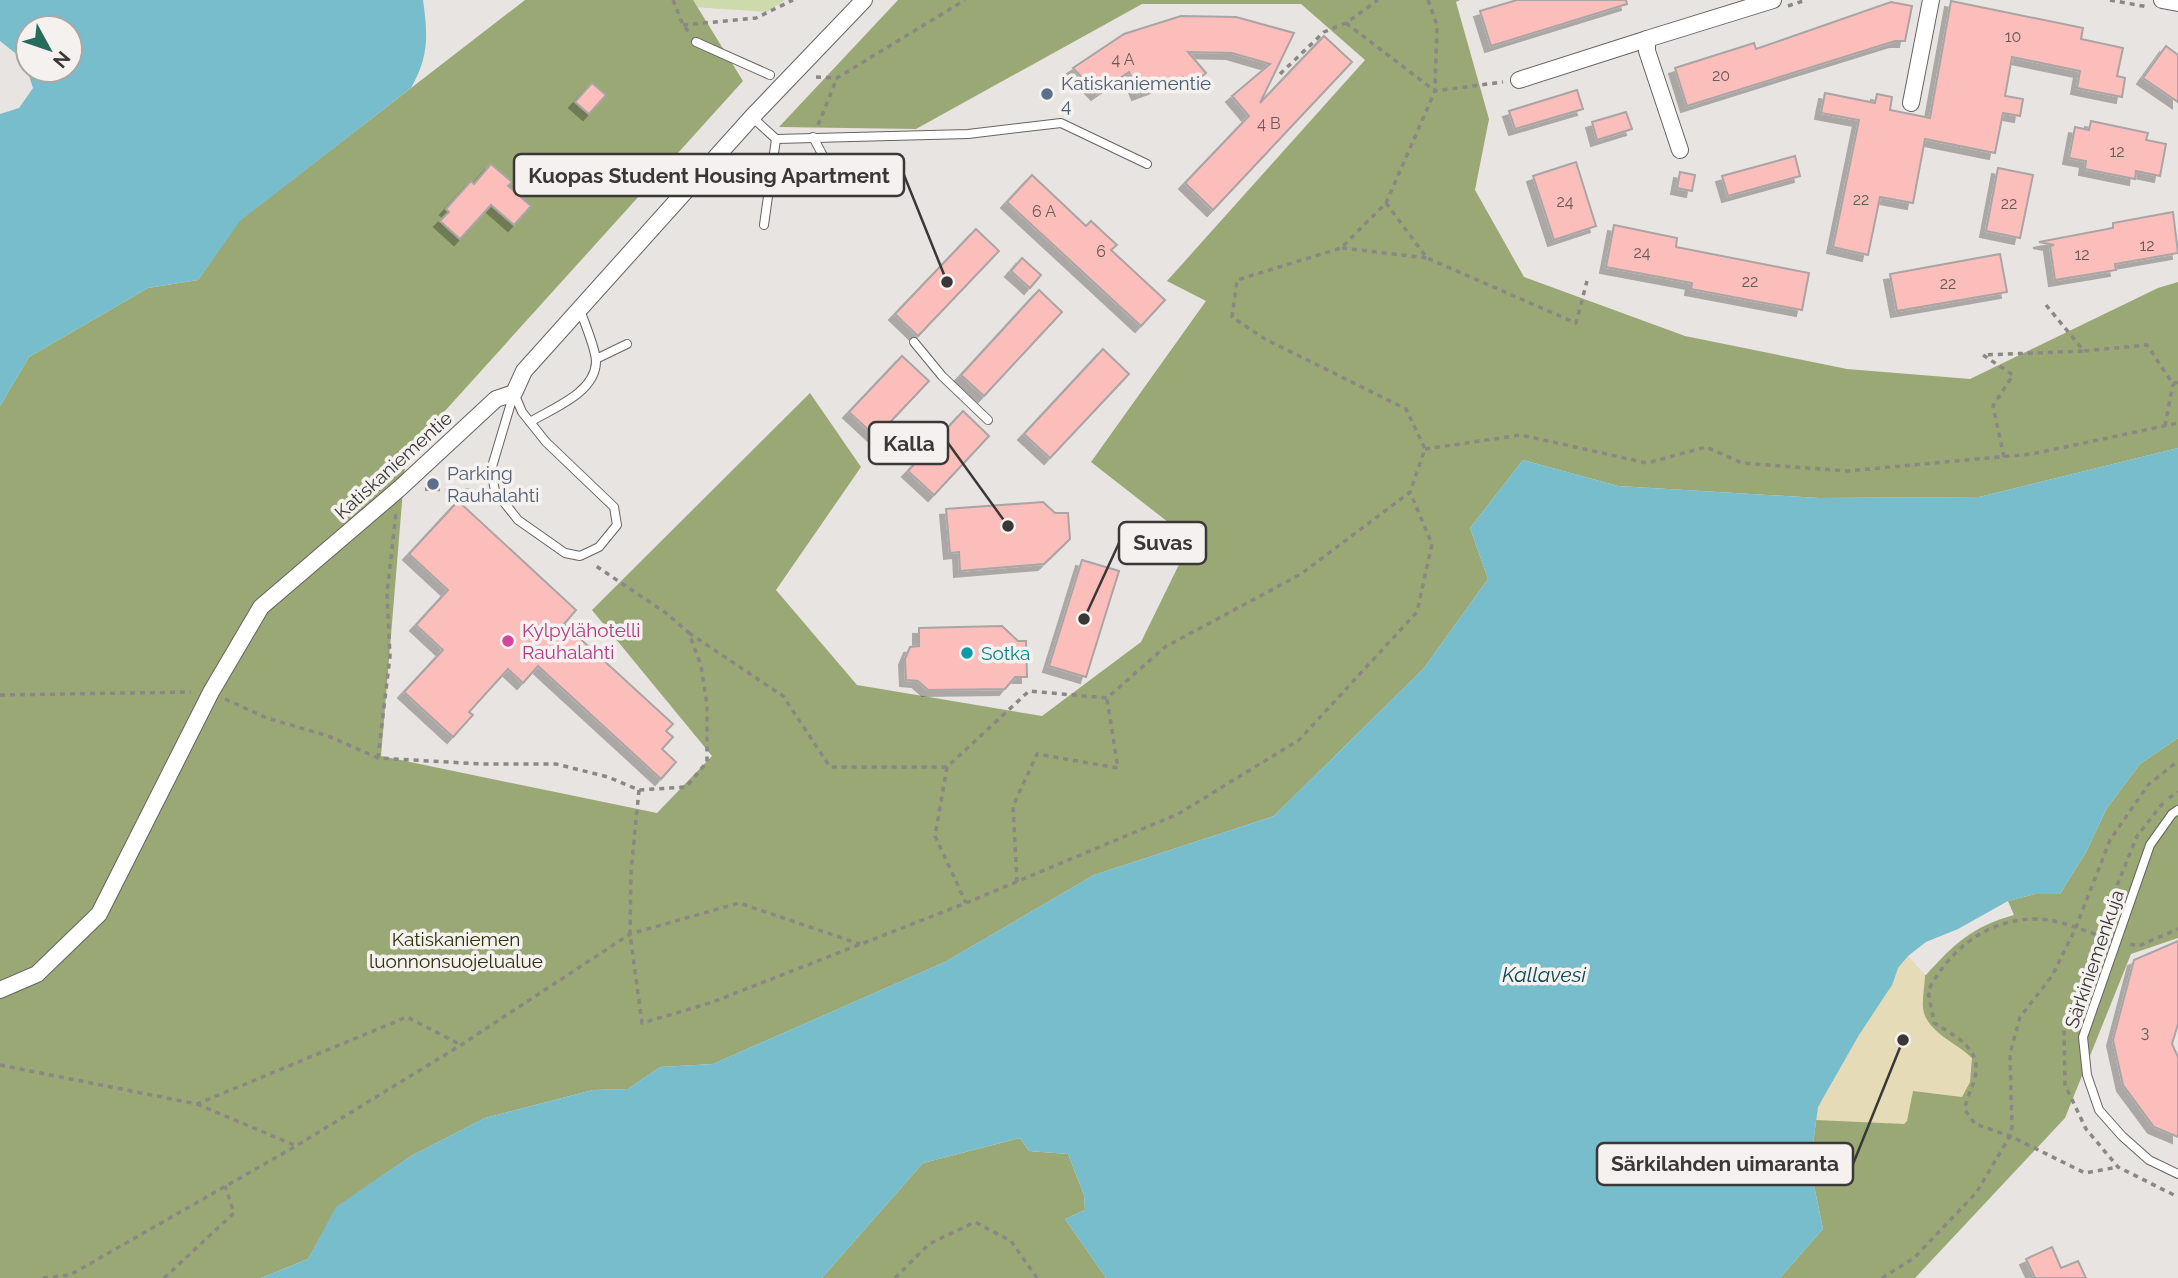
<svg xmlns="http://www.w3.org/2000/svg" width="2178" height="1278" font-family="Raleway,sans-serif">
  <defs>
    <filter id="shadow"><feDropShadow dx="-6" dy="6" stdDeviation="0" flood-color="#0004"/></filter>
  </defs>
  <rect width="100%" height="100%" fill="#e8e4e1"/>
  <path fill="#cddbac" d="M589,0H785L767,12Z"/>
  <g fill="#99a875">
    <path d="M525,0H693L743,81L406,454L381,756L657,813L712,756L592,610L810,393L861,467L776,590L857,685L1042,716L1141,642L1191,540L1091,462L1206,301L1167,281L1365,60L1301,4H1142L916,129L779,127L898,0H1460L1456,2L1489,119L1475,190L1524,277L1685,336L1847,369L1970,379L2158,288L2178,282V448L1979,497L1819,498L1618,486L1523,460L1470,528L1488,579L1424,668L1274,816L1094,875L945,962L713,1064L660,1067L628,1089L593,1090L485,1118L411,1156L337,1207L308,1259L261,1278H0V406L29,357L148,288L198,280L239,221Z"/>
    <path d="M2178,738V938L2131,954L2065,1118L1915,1278H1780L1823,1229L1810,1166L1818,1107L1892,985L1898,968L1926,975C1954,944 1973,926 2014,915L2008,901L2035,894H2060L2086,852L2107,808L2140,764Z"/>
    <path d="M1020,1138L1029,1151L1068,1154L1084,1195L1085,1210L1065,1219L1106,1278H822L923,1163Z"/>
  </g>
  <path fill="#e5dbb6" d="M1908,956L1925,975C1925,985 1922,998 1923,1008C1926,1032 1956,1042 1972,1058L1970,1082L1962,1097L1913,1091L1907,1121L1904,1124L1816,1120L1818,1107L1859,1035L1892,985L1898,968Z"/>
  <g fill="#78bdcb" fill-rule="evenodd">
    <path d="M0,0H423C428,36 429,56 411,88L240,221L198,280L148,288L29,357L0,406V114L19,108L33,88L24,60L0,41ZM70,28V70H28V28Z"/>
    <path d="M2178,448V738L2140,764L2107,808L2086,852L2060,894H2035L2008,901L1958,929L1926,942L1908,956L1898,968L1892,985L1859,1035L1818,1107L1810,1166L1823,1229L1780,1278H1106L1065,1219L1085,1210L1084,1195L1068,1154L1029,1151L1020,1138L923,1163L822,1278H261L308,1259L336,1207L411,1156L485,1118L593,1090L628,1089L660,1067L713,1064L945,962L1094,875L1274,816L1424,668L1488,579L1470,528L1523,460L1618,486L1819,498L1979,497Z"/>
  </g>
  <g fill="#fcbebb" stroke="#aaa5a5" stroke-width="2" filter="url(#shadow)">
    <path d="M1517,0H1626L1627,4L1491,46L1480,11Z"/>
    <path d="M1951,1L2083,28L2081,39L2123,48L2117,76L2125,78L2122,97L2077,88L2080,71L2012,57L2005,96L2023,99L2020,116L2003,113L1995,153L1925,139L1913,203L1880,197L1868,255L1833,247L1859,120L1821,113L1825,93L1875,103L1877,94L1892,97L1890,110L1930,118Z"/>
    <path d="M1891,2L1912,6L1905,41H1895L1687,106L1675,68L1754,43L1756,49Z"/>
    <path d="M1181,16L1236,17L1294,33L1260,103L1324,36L1352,62L1213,210L1185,183L1249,116L1232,96L1270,64L1232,53L1188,52L1206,73L1191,86L1183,77L1138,94L1129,72L1097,94L1073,68L1124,34Z"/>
    <path d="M2166,46L2178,55V102L2143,78Z"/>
    <path d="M592,83L606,95L589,114L575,102Z"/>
    <path d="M1577,90L1583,109L1515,129L1509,111Z"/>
    <path d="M1626,112L1632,129L1597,140L1592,122Z"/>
    <path d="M2091,121L2148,133L2146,140L2166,144L2160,176L2136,171L2135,179L2085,169L2086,161L2069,158L2075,127L2089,130Z"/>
    <path d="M1795,156L1800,176L1728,196L1722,176Z"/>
    <path d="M1576,162L1596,226L1554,240L1533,176Z"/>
    <path d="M491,164L512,182L508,186L531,206L514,225L491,205L460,239L440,221L449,212L446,209L471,181L474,184Z"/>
    <path d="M1998,168L2033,175L2020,238L1986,231Z"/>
    <path d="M1680,172L1695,175L1692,191L1677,188Z"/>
    <path d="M1032,175L1086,226L1091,221L1106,235L1117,245L1111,250L1165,300L1141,326L1007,202Z"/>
    <path d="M2173,212L2178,253L2115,264L2116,270L2055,280L2050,246L2054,245L2039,242L2113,228V223Z"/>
    <path d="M1614,225L1677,238L1676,247L1809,273L1802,310L1691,289L1692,283L1606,267Z"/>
    <path d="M976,229L999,251L918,336L895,314Z"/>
    <path d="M2000,254L2007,292L1897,311L1890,274Z"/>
    <path d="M1022,258L1041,275L1030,288L1011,271Z"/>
    <path d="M1039,290L1062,312L984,396L961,375Z"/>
    <path d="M1103,349L1129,374L1050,458L1024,434Z"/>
    <path d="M902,356L929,381L876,437L849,412Z"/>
    <path d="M963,411L989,436L934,495L908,471Z"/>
    <path d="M458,501L576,610L564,624L673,724L666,731L673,737L662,749L676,762L661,779L538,666L523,683L508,669L469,712L473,715L453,737L404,692L443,650L416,625L448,590L409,554Z"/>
    <path d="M1043,502L1055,513H1068L1070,539L1044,564L960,571L959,552L950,553L946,509Z"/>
    <path d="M1082,560L1119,571L1086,677L1049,666Z"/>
    <path d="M1002,626L1018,641H1026L1027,677H1015L1005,689L928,690L918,681L906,680L905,659L910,647L919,646V628Z"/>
    <path d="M2178,941V1024L2172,1044L2178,1057V1137L2154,1127L2123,1085L2113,1040L2134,960Z"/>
    <path d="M2052,1247L2061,1268L2078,1261L2086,1278H2035L2026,1259Z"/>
  </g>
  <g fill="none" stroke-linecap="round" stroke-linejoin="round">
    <defs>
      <g id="lane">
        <path d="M696,42L770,75"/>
        <path d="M752,117L776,139L968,134L1061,123L1147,164"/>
        <path d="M813,137L830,169"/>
        <path d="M764,225L776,139"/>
        <path d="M914,342L942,376L988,420"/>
        <path d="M596,359L627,344"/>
        <path d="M514,393L522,412L546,442L614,507L617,525L599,547L580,556L565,553L518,520L495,491L491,470Z"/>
        <path d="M530,422C553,408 595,393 596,362C596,348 584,323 580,309"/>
        <path d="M2178,810L2172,814L2150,845L2083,1037L2087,1075L2099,1110L2122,1136L2149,1160L2178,1174"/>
      </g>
      <g id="street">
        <path d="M2162,0L2178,3"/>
        <path d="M1519,80L1647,39"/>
        <path d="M1911,103L1931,0"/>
        <path d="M1680,150L1647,51V39L1773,0"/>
        <path d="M0,990L37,974L99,914L211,692L261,607L400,488L496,399L514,393L524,371L752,117L864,0"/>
      </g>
    </defs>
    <use href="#lane" stroke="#676361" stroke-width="10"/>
    <use href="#street" stroke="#676361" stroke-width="18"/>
    <g stroke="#8a8785" stroke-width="3.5" stroke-dasharray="5 5" stroke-linecap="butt">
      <path d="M673,0L683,25L689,32"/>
      <path d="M1428,0L1437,25L1435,91"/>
      <path d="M2110,0L2148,7"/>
      <path d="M1788,6L1806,0"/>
      <path d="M1346,23L1435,91"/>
      <path d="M683,25L756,18L793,0"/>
      <path d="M1280,74L1324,32L1346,23L1378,0"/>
      <path d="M816,77L837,78L965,0"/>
      <path d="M818,125L837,78"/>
      <path d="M1386,203L1427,258L1576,323L1587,281"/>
      <path d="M1342,248L1427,258"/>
      <path d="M2046,305L2084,351L2147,345L2173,384L2178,382"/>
      <path d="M2165,426L2173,384"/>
      <path d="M1425,449L1521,435L1647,463L1706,447L1742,463L1847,471L2032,454L2178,423"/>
      <path d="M2004,457L1993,406L2013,375L1983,355L2084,351"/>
      <path d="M425,489L484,491"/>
      <path d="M689,633L783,696L830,767H947L1029,691L1107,698L1165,647L1301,574L1410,492L1425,449L1406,409L1265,339L1232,317L1237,280L1341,248L1386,203L1435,91L1503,82"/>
      <path d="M0,695L191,692"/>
      <path d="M225,699L267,718L328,736L378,758L482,764H556L608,777L639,790L686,787L707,762V705L701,666L689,633L666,613L593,564"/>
      <path d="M378,758L390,656L387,593L396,513"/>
      <path d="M947,767L935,836L966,903"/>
      <path d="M639,790L631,871L630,934L642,1023L710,1003L966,903L1178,814L1299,740L1417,612L1432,544L1410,492"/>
      <path d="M2169,798L2178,792"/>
      <path d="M2163,803L2137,836L2097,935L2064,1029L2065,1085L2086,1129L2118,1167L2178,1197"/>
      <path d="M1017,882L1013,806L1037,754L1118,768L1107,699"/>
      <path d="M2105,937C2083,931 2060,919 2036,919C1987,919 1950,949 1928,991L1934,1023C1955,1036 1982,1048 1975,1078C1972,1089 1966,1098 1965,1110L1975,1124L2010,1136L2085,1173L2118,1167"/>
      <path d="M2130,944L2138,946L2178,929"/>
      <path d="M0,1065L197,1104L407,1017L461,1045"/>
      <path d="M197,1104L294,1145"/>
      <path d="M43,1278L70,1275L296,1146L461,1045L630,934L739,903L860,944"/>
      <path d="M164,1278L234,1213L225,1186"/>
      <path d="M895,1278L929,1244L975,1222L1011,1241L1037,1278"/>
      <path d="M1882,1278L1914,1258L1976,1193L2010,1136L2012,1127L2010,1054L2020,1017L2052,976L2076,927L2110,840L2148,785L2178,761"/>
    </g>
    <use href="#lane" stroke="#fff" stroke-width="8"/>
    <use href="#street" stroke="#fff" stroke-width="16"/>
  </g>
  <g fill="#5c6f8a" stroke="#f5f1ee" stroke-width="2.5">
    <circle cx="1047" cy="94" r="7"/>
    <circle cx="433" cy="484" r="7"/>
  </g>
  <circle fill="#d1479c" stroke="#f5f1ee" stroke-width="2.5" cx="508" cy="641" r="7"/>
  <circle fill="#0f9aa8" stroke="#f5f1ee" stroke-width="2.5" cx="967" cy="653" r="7"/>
  <g text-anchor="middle" stroke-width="7" stroke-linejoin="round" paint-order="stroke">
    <g font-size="16" fill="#6a5a58">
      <text x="2013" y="42">10</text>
      <text x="1123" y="65">4 A</text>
      <text x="1721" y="81">20</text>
      <text x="1269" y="129">4 B</text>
      <text x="2117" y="157">12</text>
      <text x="1861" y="205">22</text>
      <text x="1565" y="207">24</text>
      <text x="2009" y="209">22</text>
      <text x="1044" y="217">6 A</text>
      <text x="2147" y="251">12</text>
      <text x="1101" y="257">6</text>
      <text x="1642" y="258">24</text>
      <text x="2082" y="260">12</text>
      <text x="1750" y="287">22</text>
      <text x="1948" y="289">22</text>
      <text x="2145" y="1038">3</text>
    </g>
    <g font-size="19" fill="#4e5e75" stroke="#f5f1ee" text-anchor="start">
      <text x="1061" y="90">Katiskaniementie<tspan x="1061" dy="22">4</tspan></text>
      <text x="447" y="480">Parking<tspan x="447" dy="22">Rauhalahti</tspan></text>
    </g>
    <g font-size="19" fill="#3a3837" stroke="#f5f1ee">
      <text transform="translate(393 465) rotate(-42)" y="7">Katiskaniementie</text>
      <text transform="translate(2094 959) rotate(-71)" y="7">Särkiniemenkuja</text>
    </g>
    <g font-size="19" fill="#b23c85" stroke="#f5f1ee" text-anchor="start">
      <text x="522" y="637">Kylpylähotelli<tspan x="522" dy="22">Rauhalahti</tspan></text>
    </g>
    <g font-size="19" fill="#0d838f" stroke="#f5f1ee" text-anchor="start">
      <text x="981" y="660">Sotka</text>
    </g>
    <g font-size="19" fill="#2a330c" stroke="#f5f1ee">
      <text x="456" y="946">Katiskaniemen<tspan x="456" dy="22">luonnonsuojelualue</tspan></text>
    </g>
    <g font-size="21" font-style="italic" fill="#084853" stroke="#f5f1ee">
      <text x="1544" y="982">Kallavesi</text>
    </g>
  </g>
  <path fill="none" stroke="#3a3837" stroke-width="2.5" d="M947 282L904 175M1008 526L948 443M1084 619L1119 543M1903 1040L1853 1164"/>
  <g fill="#3a3837" stroke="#f5f1ee" stroke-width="2.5">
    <circle cx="947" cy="282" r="7"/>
    <circle cx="1008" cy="526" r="7"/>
    <circle cx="1084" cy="619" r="7"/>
    <circle cx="1903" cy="1040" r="7"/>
  </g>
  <g fill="#f5f1ee" stroke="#3a3837" stroke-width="2.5">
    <rect x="514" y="154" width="390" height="42" rx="7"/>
    <rect x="869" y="422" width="79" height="42" rx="7"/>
    <rect x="1119" y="522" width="87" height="42" rx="7"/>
    <rect x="1597" y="1143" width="256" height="42" rx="7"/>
  </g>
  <g font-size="21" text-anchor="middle" font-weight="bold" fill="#3a3837">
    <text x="709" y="183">Kuopas Student Housing Apartment</text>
    <text x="909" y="451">Kalla</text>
    <text x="1163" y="550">Suvas</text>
    <text x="1725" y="1171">Särkilahden uimaranta</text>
  </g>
  <g transform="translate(49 49) rotate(130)"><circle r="33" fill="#f5f1ee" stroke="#aaa7a5" stroke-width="2"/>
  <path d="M0-5L12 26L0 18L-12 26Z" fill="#276b5d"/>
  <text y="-10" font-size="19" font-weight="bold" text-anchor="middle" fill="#3a3837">N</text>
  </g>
</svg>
